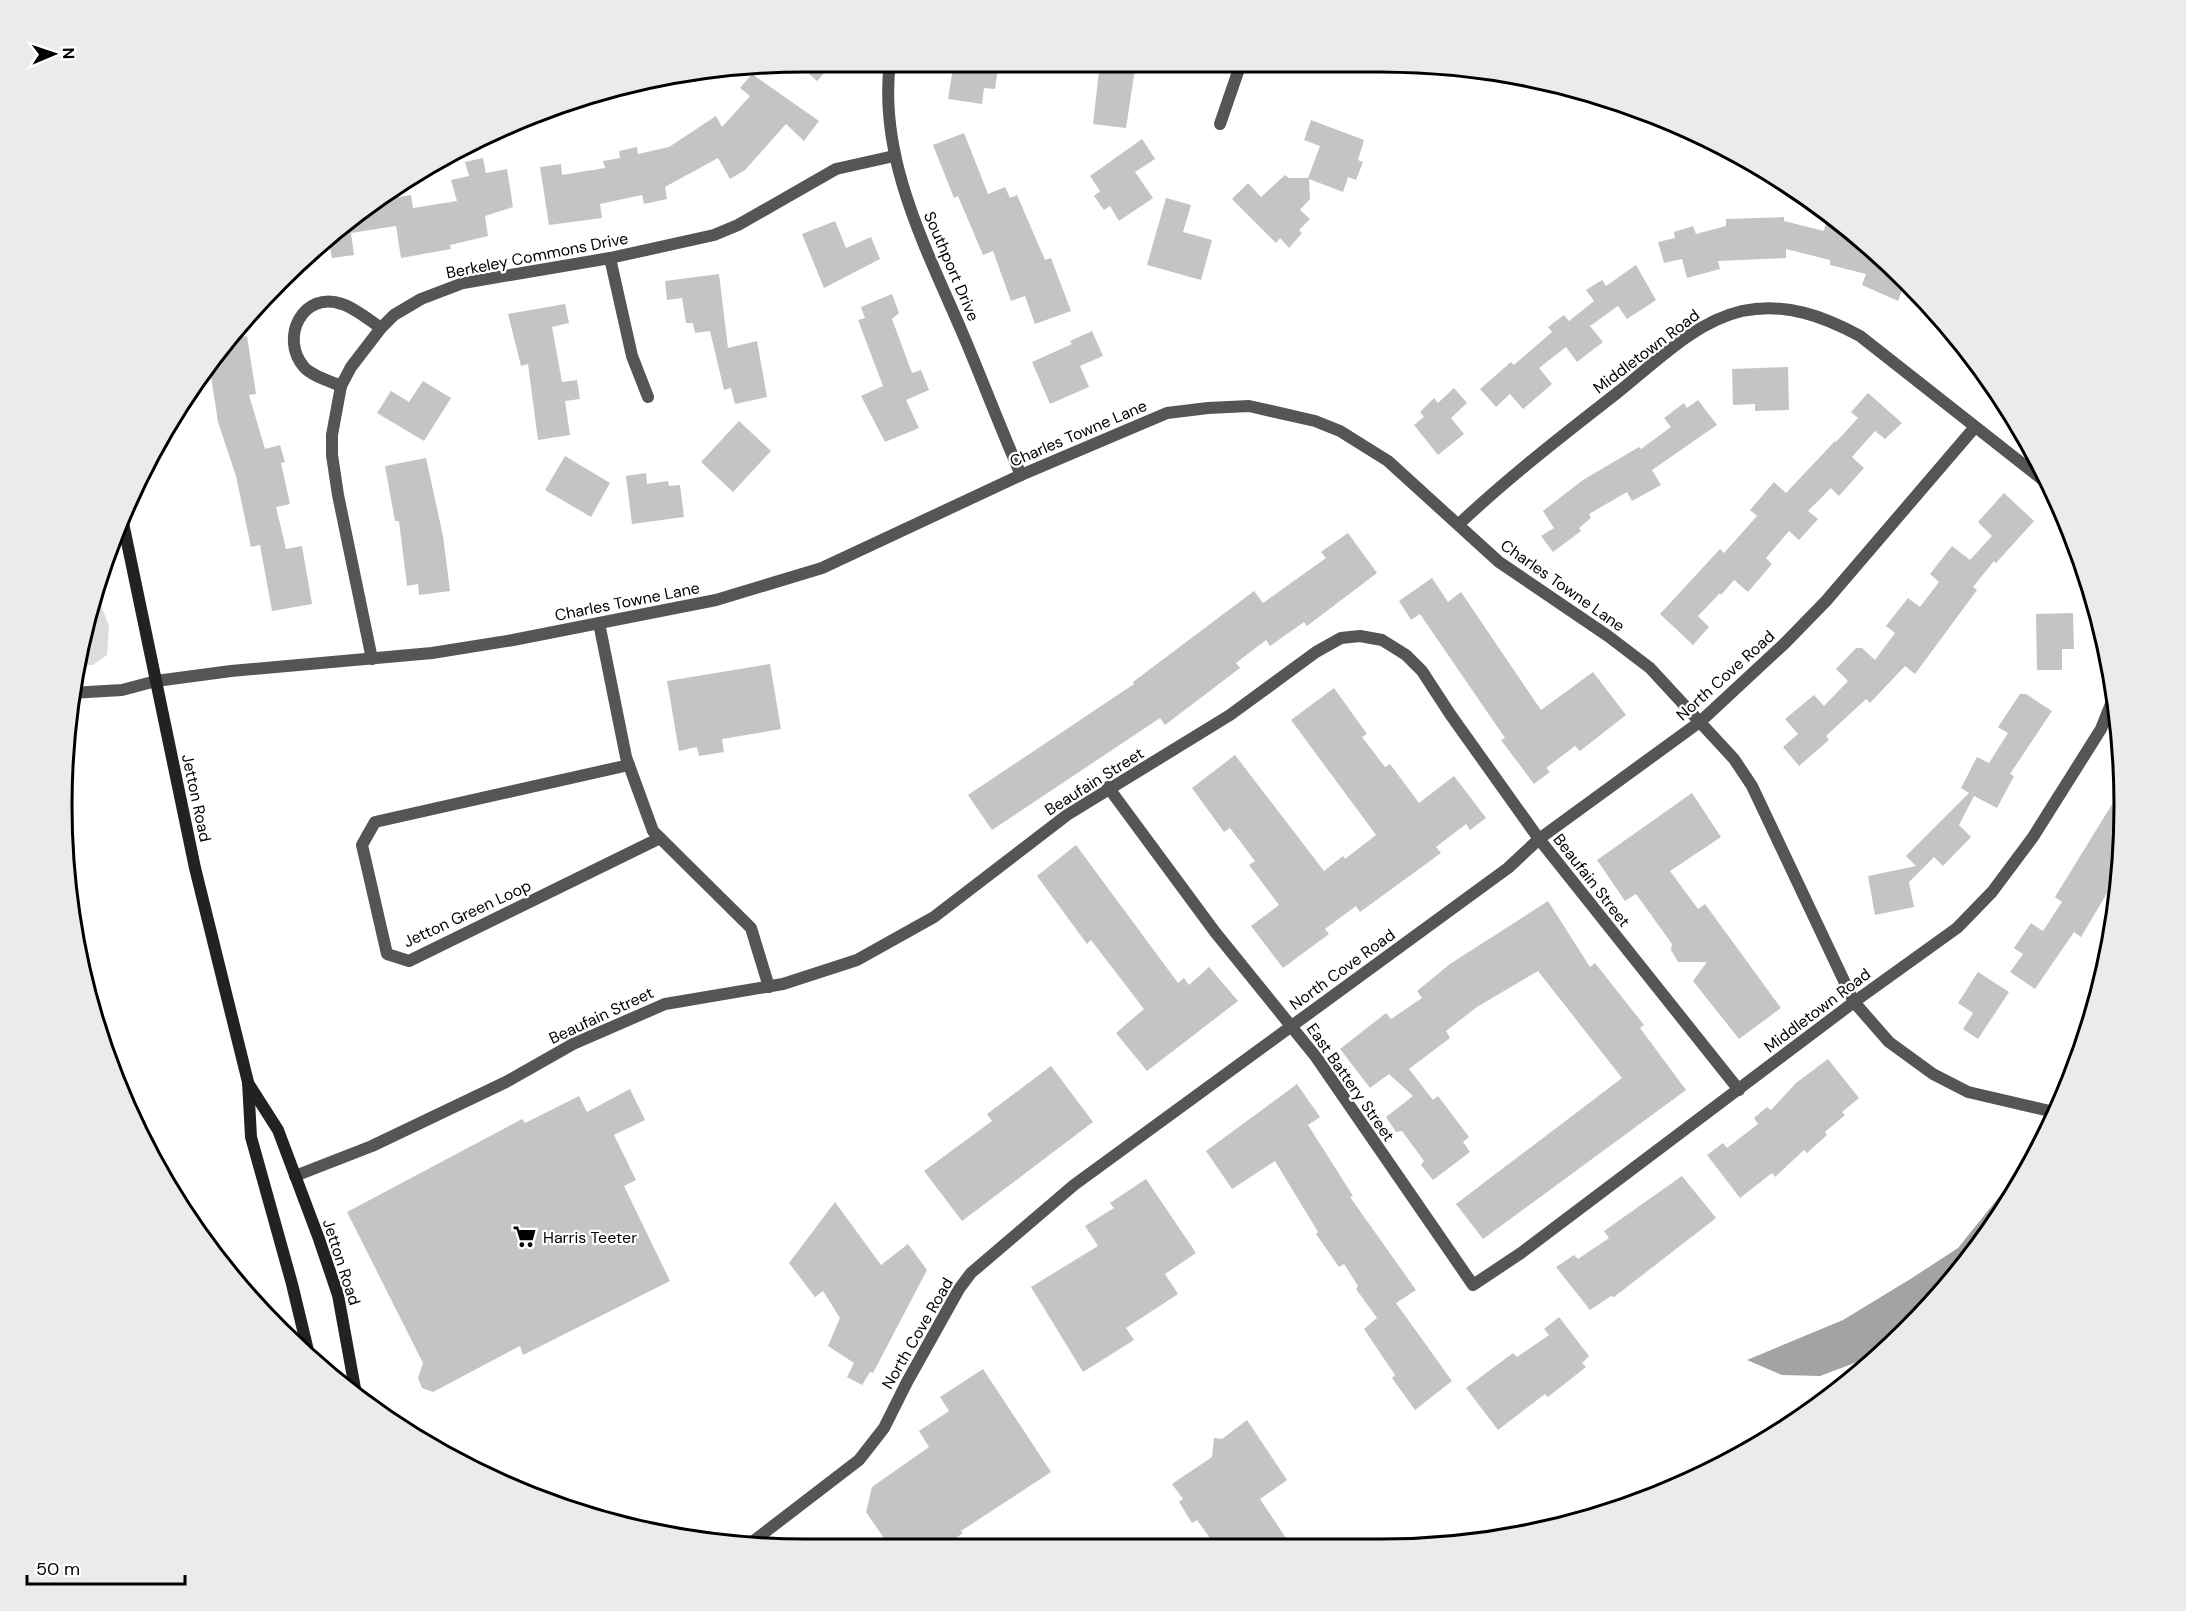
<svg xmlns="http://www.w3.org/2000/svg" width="2186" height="1611" font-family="'DM Sans',sans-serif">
  <rect width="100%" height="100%" fill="#fff"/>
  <path fill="#dcdcdc" d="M95,590L109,626L107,655L93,665H77L87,613Z"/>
  <path fill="#a3a3a3" d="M2021,1183L1940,1296L1886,1347L1868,1358L1820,1376L1782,1375L1747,1360L1843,1320L1912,1278L1958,1248L2007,1187Z"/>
  <g fill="#c4c4c4">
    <path d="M834,62L817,81L797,63L806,62Z"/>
    <path d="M954,62H992L991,68H998L995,89L984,88L982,104L948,99Z"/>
    <path d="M1100,62H1136L1126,128L1093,124Z"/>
    <path d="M752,74L819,121L804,141L786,124L745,170L730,179L718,158L665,187L667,199L644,204L642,195L600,204L602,218L549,225L540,167L561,164L562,175L605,168L603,161L620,158L619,151L637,147L638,154L669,147L716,116L722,127L750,96L740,88Z"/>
    <path d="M1311,120L1364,140L1358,160L1363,162L1356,180L1348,177L1343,192L1309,179L1310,199L1300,210L1310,219L1299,230L1302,233L1289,248L1280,238L1276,243L1232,199L1248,183L1261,197L1285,175L1289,178H1308L1320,146L1304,140Z"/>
    <path d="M964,133L988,194L1005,187L1010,198L1017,195L1045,260L1051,258L1071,311L1035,324L1025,296L1011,301L993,251L983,255L958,196L954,198L933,145Z"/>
    <path d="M1142,139L1155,159L1135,172L1153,198L1119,221L1110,206L1104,210L1094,196L1100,191L1090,176Z"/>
    <path d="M483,158L486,173L507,169L513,207L485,216L488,236L450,245L451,249L401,258L396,226L351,233L354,255L332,258L329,242L376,201L411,195L413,208L457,201L451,180L469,176L465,162Z"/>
    <path d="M1166,198L1191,205L1183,232L1212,240L1201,280L1147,265Z"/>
    <path d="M1828,213L1871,246L1905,283L1898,301L1862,285L1866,274L1830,265V260L1786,249V258L1718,261L1720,269L1687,278L1682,259L1664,263L1658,242L1675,238L1674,232L1693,226L1696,234L1726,226V219L1784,217V221L1824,231Z"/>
    <path d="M835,221L846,248L871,237L880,259L824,288L802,234Z"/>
    <path d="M1636,265L1656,300L1627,319L1618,306L1590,326L1603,342L1577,362L1566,347L1539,368L1552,384L1523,409L1510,394L1496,407L1480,389L1511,362L1514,365L1537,345L1552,332L1548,327L1564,315L1569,321L1594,301L1586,290L1602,280L1606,286Z"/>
    <path d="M719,274L728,348L757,341L767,397L735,404L731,388L724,390L710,331L695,333L693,323H686L682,298L667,300L665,281Z"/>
    <path d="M892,294L899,313L892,319L912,373L921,370L929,390L906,400L919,428L885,442L861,396L883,386L858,320L865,318L861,307Z"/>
    <path d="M565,304L569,323L552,327L562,382L577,380L580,399L565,401L570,435L538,440L528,364L521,366L508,314Z"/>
    <path d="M1092,331L1103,356L1080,366L1089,387L1050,404L1032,362L1072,344L1070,341Z"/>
    <path d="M247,336L256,394L249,395L265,449L280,445L285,462L281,463L290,504L276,507L286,549L302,546L312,604L272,611L260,545L251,547L236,476L218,422L210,370L230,339Z"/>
    <path d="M1788,367L1789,410L1755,411V404L1733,405L1732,369Z"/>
    <path d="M423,381L451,398L424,441L377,413L391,391L409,402Z"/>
    <path d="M1454,388L1467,403L1451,418L1464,434L1438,455L1414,425L1424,417L1420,412L1434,398L1438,403Z"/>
    <path d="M1868,393L1902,423L1885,439L1875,431L1852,457L1864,468L1839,496L1831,488L1808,511L1818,519L1799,540L1789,531L1766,558L1772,564L1748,592L1734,580L1721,595L1720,593L1698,616L1709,627L1693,645L1660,614L1720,549L1724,553L1757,516L1750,510L1774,482L1786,493L1835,441L1836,442L1858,418L1851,412Z"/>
    <path d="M1698,400L1717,425L1652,470L1661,485L1632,501L1627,492L1589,514L1591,518L1579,528L1581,531L1553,552L1541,536L1554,528L1543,511L1583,480L1639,447L1641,449L1671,427L1664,418L1684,403L1687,408Z"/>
    <path d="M739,421L771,451L733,492L701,462Z"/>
    <path d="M565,456L610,483L591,517L545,490Z"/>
    <path d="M426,458L443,536L450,591L419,595L418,584L407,586L399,521H395L385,466Z"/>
    <path d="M646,473L647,484L668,481L669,486L680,485L684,517L632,524L626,476Z"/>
    <path d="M2004,493L2034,521L1996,563L1994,561L1973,587L1977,590L1915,674L1905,666L1870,703L1866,699L1826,736L1829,740L1799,766L1783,747L1798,734L1785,719L1814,695L1824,706L1848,681L1836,669L1856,648H1862L1875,660L1895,633L1886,626L1908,598L1920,607L1939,582L1930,574L1952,546L1970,560L1992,536L1978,522Z"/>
    <path d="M1348,533L1377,573L1307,626L1304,622L1270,646L1266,640L1236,663L1240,668L1165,725L1160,718L992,830L968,795L1134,684L1133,682L1254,591L1263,603L1326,558L1321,552Z"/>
    <path d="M1432,578L1448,602L1461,592L1541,710L1593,672L1626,715L1580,751L1575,746L1546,768L1550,772L1534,784L1501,740L1505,738L1420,614L1411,620L1399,601Z"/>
    <path d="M2073,613L2074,649H2062V670H2037L2036,614Z"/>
    <path d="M770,664L781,729L722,739L724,752L699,756L697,747L679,751L667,681Z"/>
    <path d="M1334,688L1367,734L1362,737L1385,767L1390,764L1419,803L1454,776L1486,818L1470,830L1466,824L1436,847L1441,853L1360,912L1356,906L1325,929L1329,934L1283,968L1251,926L1279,905L1249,865L1255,861L1230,828L1224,832L1192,788L1235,755L1324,871L1343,856L1345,859L1376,835L1291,720Z"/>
    <path d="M2020,694H2026L2052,711L2010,774L2014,776L1997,808L1974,796L1959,825L1971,837L1943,866L1934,857L1909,882L1914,907L1875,915L1868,876L1916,866L1906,856L1969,793L1961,788L1977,757L1989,763L2008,733L1998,727Z"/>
    <path d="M2122,788L2119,873L2081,937L2074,932L2035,989L2010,972L2023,954L2014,948L2031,923L2043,931L2062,902L2055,897Z"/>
    <path d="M1692,793L1721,837L1670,871L1698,909L1705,904L1781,1008L1739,1039L1693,981L1707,962H1678L1671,950L1672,944L1636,894L1625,901L1597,860Z"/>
    <path d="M1076,845L1178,983L1184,978L1189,985L1209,967L1238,1001L1147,1071L1116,1033L1144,1009L1091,940L1087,944L1037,876Z"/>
    <path d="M1548,901L1590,967L1595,963L1644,1025L1640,1028L1686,1090L1483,1239L1456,1204L1622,1078L1538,971L1477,1007L1446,1031L1450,1038L1409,1069L1433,1100L1438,1096L1469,1137L1463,1142L1470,1152L1433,1180L1421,1165L1424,1161L1402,1131L1396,1132L1386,1117L1413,1096L1389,1074L1370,1088L1340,1049L1386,1013L1391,1019L1422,998L1417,991L1450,964Z"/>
    <path d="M1978,972L2009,992L1978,1039L1963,1029L1973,1013L1958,1003Z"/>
    <path d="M1828,1059L1859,1098L1842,1112L1845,1115L1825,1132L1827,1135L1807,1153L1804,1150L1775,1177L1772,1173L1740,1198L1707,1155L1723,1143L1727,1148L1758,1124L1754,1118L1767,1107L1771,1110L1796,1083Z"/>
    <path d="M1051,1066L1093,1122L962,1221L924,1171L992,1121L987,1114Z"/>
    <path d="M1297,1084L1320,1117L1308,1125L1353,1196L1350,1197L1416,1290L1396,1303L1452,1381L1415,1410L1392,1378L1395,1375L1364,1329L1377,1318L1356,1289L1358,1286L1344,1264L1339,1267L1316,1234L1318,1232L1275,1161L1232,1189L1206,1151Z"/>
    <path d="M630,1089L645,1120L614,1135L636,1180L624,1186L670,1281L523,1355L520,1346L433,1392L422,1388L418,1378L423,1363L347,1212L522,1119L525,1123L579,1096L587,1112Z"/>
    <path d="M1682,1176L1716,1218L1614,1297L1611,1296L1590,1310L1556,1267L1574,1255L1578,1259L1609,1238L1604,1231Z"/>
    <path d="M1146,1179L1196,1253L1165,1274L1178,1294L1126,1328L1134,1340L1083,1372L1031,1287L1098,1246L1085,1226L1114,1208L1110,1203Z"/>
    <path d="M835,1202L881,1265L908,1244L927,1270L873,1373L870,1372L862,1385L847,1377L854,1363L828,1346L840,1318L823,1291L815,1297L789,1263Z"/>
    <path d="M1559,1317L1589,1356L1582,1363L1586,1367L1548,1397L1545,1394L1498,1430L1466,1388L1513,1353L1517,1357L1549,1335L1544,1329Z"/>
    <path d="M983,1369L1051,1472L961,1531L963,1533L943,1547H890L866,1512L872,1487L929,1447L919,1431L949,1411L940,1397Z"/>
    <path d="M1247,1420L1287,1480L1260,1499L1290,1544L1215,1545L1197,1520L1192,1523L1179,1502L1183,1499L1172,1484L1212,1457L1214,1438L1222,1439Z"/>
  </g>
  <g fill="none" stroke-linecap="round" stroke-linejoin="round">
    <g stroke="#555" stroke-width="12">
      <path d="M890,62C878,157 925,246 962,332C982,379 1000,427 1021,475"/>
      <path d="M1220,124L1241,63"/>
      <path d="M610,258L632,356L648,397"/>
      <path d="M341,386C330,381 312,376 304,367C279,338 303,290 342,304C355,308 369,320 381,328"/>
      <path d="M1459,524C1509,477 1563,435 1617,393C1655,363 1694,322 1742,311C1785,302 1823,316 1860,336L2052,487"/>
      <path d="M599,623L626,757L653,831L751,928L769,987"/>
      <path d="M372,659L338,495L332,455V435L341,386L351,367L381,328L394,315L421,299L463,283L610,258L714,235L738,225L836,169L894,156"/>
      <path d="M71,693L122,690L156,681L231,671L432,653L513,640L716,600L822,568L1021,475L1167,413L1208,408L1249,406L1315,421L1340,431L1388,461L1499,562L1608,636L1650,668L1734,759L1752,786L1854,1002L1889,1042L1933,1074L1968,1092L2054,1112"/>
      <path d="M629,765L375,822L362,845L387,954L409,961L660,838"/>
      <path d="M1108,787L1215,932L1316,1057L1473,1285L1521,1253L1854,1002L1957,928L1992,892L2033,837L2101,729L2113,699"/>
      <path d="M295,1176L372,1146L506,1082L573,1044L665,1004L783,984L857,960L934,917L1067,815L1230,715L1316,652L1341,638L1360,636L1382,640L1406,655L1422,671L1450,714L1539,839L1739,1090"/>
      <path d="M747,1546L859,1460L884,1428L907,1382L959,1289L971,1273L1074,1185L1508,868L1539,839L1701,721L1785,643L1826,601L1975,427"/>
    </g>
    <g stroke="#222" stroke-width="12">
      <path d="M122,518L195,868L248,1082L251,1137L292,1284L310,1359"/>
      <path d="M248,1083L278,1130L319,1239L338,1295L356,1394"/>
    </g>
  </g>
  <defs>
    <symbol id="supermarket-bare" viewBox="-9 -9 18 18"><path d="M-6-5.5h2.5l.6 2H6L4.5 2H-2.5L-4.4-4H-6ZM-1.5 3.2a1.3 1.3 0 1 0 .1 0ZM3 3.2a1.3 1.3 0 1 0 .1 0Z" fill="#000" stroke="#fff" stroke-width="2.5" paint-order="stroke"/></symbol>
  </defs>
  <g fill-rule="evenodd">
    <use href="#supermarket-bare" x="508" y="1220" width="33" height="33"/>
  </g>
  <g text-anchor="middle" stroke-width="4.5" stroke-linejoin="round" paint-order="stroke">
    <g font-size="16" fill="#000" stroke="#fff">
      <text transform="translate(537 255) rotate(-11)" y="6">Berkeley Commons Drive</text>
      <text transform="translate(952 266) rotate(67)" y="6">Southport Drive</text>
      <text transform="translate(1646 351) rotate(-37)" y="6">Middletown Road</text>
      <text transform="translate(1078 433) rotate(-23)" y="6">Charles Towne Lane</text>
      <text transform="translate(1563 585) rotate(35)" y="6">Charles Towne Lane</text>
      <text transform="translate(627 601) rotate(-11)" y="6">Charles Towne Lane</text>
      <text transform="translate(1725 675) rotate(-42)" y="6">North Cove Road</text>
      <text transform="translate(1094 781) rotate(-32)" y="6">Beaufain Street</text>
      <text transform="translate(197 798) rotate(78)" y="6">Jetton Road</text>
      <text transform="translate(1592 880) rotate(52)" y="6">Beaufain Street</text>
      <text transform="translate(467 913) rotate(-25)" y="6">Jetton Green Loop</text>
      <text transform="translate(1342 969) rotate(-36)" y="6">North Cove Road</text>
      <text transform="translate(1817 1010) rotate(-37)" y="6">Middletown Road</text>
      <text transform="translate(601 1015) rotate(-25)" y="6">Beaufain Street</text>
      <text transform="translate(1351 1082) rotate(55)" y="6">East Battery Street</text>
      <text transform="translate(342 1262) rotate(72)" y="6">Jetton Road</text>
      <text transform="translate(917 1333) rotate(-60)" y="6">North Cove Road</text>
    </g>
    <g font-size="16" fill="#000" stroke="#fff" text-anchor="start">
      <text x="543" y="1243">Harris Teeter</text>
    </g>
  </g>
  <path d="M0 0H2186V1611H0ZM805 72H1381A733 733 0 0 1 2114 805V806A733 733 0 0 1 1381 1539H805A733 733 0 0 1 72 806V805A733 733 0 0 1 805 72Z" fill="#ebebeb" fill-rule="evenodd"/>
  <path fill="none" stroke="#000" stroke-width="3" d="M805 72H1381A733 733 0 0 1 2114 805V806A733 733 0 0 1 1381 1539H805A733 733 0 0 1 72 806V805A733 733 0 0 1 805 72Z"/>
  <g transform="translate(54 54) rotate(88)" stroke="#ffffff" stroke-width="4.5" paint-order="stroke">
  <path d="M0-4.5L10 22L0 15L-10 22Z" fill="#000000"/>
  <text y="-9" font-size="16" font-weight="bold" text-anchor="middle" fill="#000000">N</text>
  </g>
  <path d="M27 1575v9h158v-9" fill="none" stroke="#000000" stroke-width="3"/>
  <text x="36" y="1575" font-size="18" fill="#000000" stroke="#ffffff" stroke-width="4.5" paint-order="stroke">50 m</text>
</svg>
